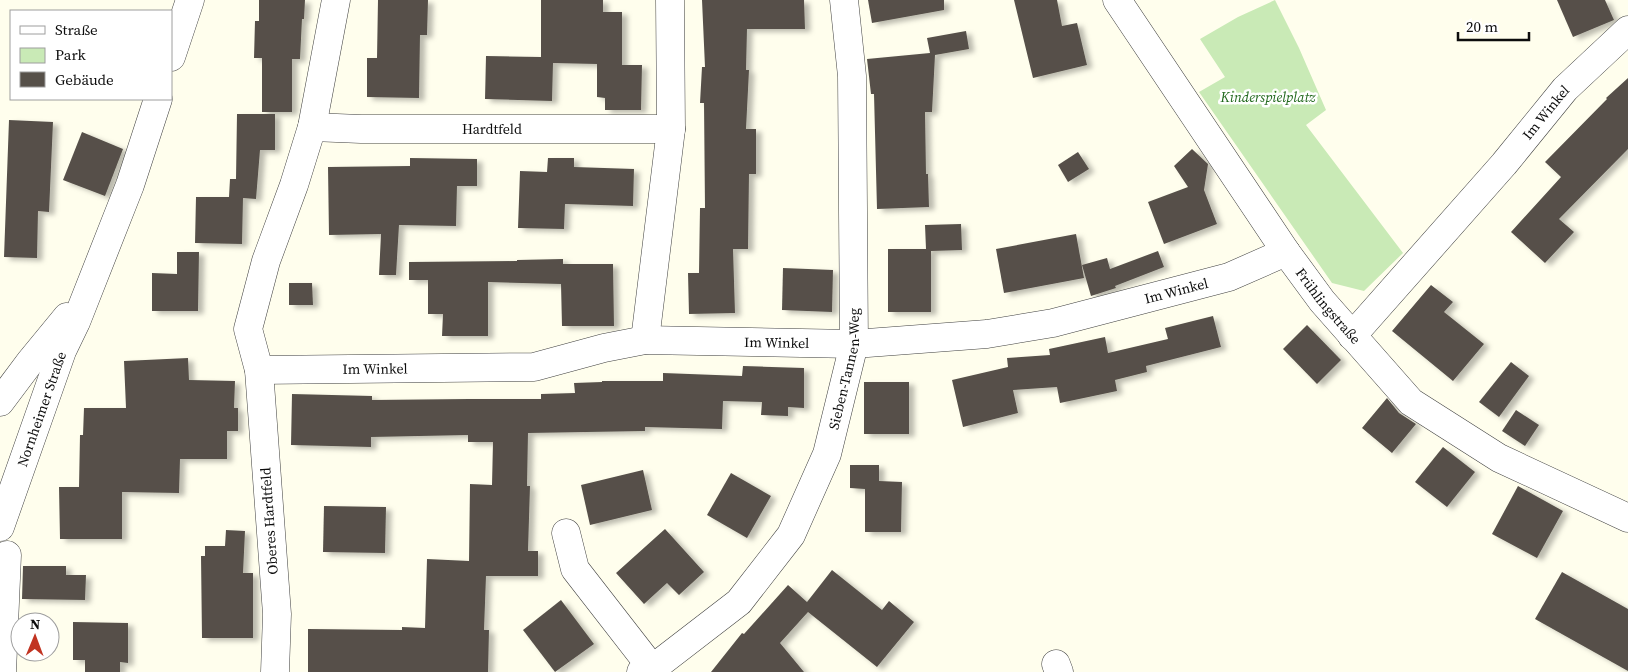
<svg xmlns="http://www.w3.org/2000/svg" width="1628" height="672" font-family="'Source Serif 4',serif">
  <defs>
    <filter id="shadow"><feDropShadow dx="5.5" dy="3" stdDeviation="2.5" flood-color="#0004"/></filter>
  </defs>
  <rect width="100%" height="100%" fill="#fffeed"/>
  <path fill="#c9eab6" d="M1275,0L1299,48L1326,110L1306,125L1403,253L1364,291L1332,283L1199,92L1225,77L1200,39L1238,17Z"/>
  <g fill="#565049" filter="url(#shadow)">
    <path d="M259,0H305L304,19H302L300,59H292V112H262V58H254L255,21H259Z"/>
    <path d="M378,0H428L427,35H420L419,98L367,97V58H377Z"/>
    <path d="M541,0H603V12H622V65H642L641,110H605V98L597,97V64L553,63L552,101L485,99L486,56L541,57Z"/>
    <path d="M702,0H804L805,29H747L746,70H749L746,129H756V174H749L748,249H733L735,313L689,314L688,273H699L700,208H705L704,103H700L702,67H705Z"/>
    <path d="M868,0H944V10L872,23Z"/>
    <path d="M1014,0H1057L1062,26L1077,23L1087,65L1033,78Z"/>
    <path d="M1557,0H1605L1614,20L1573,37Z"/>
    <path d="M966,31L969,49L935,55L932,112H925L926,174H928L929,207L877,209L874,94H871L867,59L930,53L927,38Z"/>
    <path d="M1628,78V149L1559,219L1574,232L1545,263L1511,232L1561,177L1545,162L1607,99L1606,98Z"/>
    <path d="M237,114H275V150H260L256,199L243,198L242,244L195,243L196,197H229L230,179H236Z"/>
    <path d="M9,120L53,122L49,212L38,211L37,258L4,257Z"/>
    <path d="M82,132L123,149L105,196L63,180Z"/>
    <path d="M1192,149L1208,164L1204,190L1217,224L1164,244L1148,202L1188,187L1174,166Z"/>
    <path d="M1078,152L1089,169L1068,182L1058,165Z"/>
    <path d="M410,158L477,159V186H457L456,226L399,225L396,275H379L381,234L329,235L328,167L410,166Z"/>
    <path d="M548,158H574V167L634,169L633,206L565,204L564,229L518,228L520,171L547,172Z"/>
    <path d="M961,224L962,250L931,251V312H888V249H926L925,225Z"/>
    <path d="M1076,234L1084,278L1004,293L996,249Z"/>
    <path d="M1158,251L1164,267L1115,286L1116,288L1091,296L1082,265L1107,258L1110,269Z"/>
    <path d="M177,252H199L198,311H152V273L177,274Z"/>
    <path d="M563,259V264H613L614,326H562L561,284L488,282V336H442L443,314H428V280H409V262L517,261V260Z"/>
    <path d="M783,268L833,270L832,312L782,310Z"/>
    <path d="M289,283H312L313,305H289Z"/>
    <path d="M1431,285L1453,302L1444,312L1484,344L1453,381L1392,331Z"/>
    <path d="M1213,316L1221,347L1146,366L1147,372L1115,380L1117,391L1060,403L1057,387L1013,390L1018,413L963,427L952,380L1008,367L1007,358L1050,355L1049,349L1105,337L1108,353L1168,339L1165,328Z"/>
    <path d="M1307,325L1341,360L1317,384L1283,349Z"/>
    <path d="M188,358L189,380L235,381L234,408H238V431H227V459H180L179,493L122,492V539H60L59,487H79L80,435H83L84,408H126L124,361Z"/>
    <path d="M1511,362L1529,376L1499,417L1479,402Z"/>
    <path d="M743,366L804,368V408L788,407V416L761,415L762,402L723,401L722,429L645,427V431L528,433L527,486H530L528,551H538V576H486L484,630H489L488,672H308V629L402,630V627L425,628L427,559L469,561L470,484L492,485L493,442H468V435L371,437V447L291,445L292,394L372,396V400L469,399H541V394L575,393L574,383L602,382V381H663V373L742,376Z"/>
    <rect x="864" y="382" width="45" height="52"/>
    <path d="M1387,398L1399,413L1416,424L1392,453L1362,428Z"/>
    <path d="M1516,410L1539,425L1525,446L1502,431Z"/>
    <path d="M1443,447L1475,472L1447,507L1415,482Z"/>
    <path d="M850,465H879V481L902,482L901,532H865V489L850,488Z"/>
    <path d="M643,470L652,510L590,525L581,485Z"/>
    <path d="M731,473L771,496L747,538L707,515Z"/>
    <path d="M1518,486L1563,511L1537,558L1492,534Z"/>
    <path d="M324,506L386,507L385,553L323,552Z"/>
    <path d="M665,529L704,572L679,595L667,583L644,604L616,573Z"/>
    <path d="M226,530L245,531L243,573H253V638H202L201,556H205V546H225Z"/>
    <path d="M23,566H66V575H86L85,600L22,599Z"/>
    <path d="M832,570L882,610L889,601L914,622L877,667L808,612L780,643L804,672H711L742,633L744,634L788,585L807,602Z"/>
    <path d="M1562,572L1628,609V671L1535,619Z"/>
    <path d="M561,600L594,644L555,672L523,630Z"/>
    <path d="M73,622L128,623V663L120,662V672H85V660H73Z"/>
  </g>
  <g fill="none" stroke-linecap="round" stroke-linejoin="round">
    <defs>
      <g id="minor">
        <path id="s1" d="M1117,0L1286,252L1322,301L1411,402L1499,458L1628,518"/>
        <path d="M171,57L190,0"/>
        <path id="s2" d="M312,127L361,129H671"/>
        <path id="s3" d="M1352,336L1504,164L1565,89L1628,30"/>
        <path d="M645,340L671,129L670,0"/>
        <path id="s4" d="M259,370L534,367L604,348L645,340L854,344L987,334L1053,323L1229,277L1286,252"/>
        <path d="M0,402L30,362L67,317"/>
        <path id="s5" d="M0,527L62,351L76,322L130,185L158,99"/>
        <path d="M566,533L575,569L655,672"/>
        <path d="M1056,664L1059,672"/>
        <path d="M2,672L7,555"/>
        <path d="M275,672L277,614L259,370L248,329L266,261L294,185L312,127L336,0"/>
        <path id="s6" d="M641,672L652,669L739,602L791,535L827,454L854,344L852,76L844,0"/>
      </g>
    </defs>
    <use href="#minor" stroke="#404040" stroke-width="29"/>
    <use href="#minor" stroke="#fff" stroke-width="28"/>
  </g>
  <g text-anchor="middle" stroke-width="5" stroke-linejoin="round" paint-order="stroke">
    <g font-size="14" font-style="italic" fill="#1f671b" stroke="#fff">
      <text x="1268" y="102">Kinderspielplatz</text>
    </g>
    <g font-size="14" fill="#0d0d0d" stroke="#fff">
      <text dy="5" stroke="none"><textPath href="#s3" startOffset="296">Im Winkel</textPath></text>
      <text dy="5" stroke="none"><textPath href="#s2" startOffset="180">Hardtfeld</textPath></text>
      <text dy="5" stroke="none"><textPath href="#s4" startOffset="926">Im Winkel</textPath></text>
      <text dy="5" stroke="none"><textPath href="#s1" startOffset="372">Frühlingstraße</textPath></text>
      <text dy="5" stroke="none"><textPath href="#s4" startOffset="521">Im Winkel</textPath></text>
      <text dy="5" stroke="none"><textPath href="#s4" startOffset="116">Im Winkel</textPath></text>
      <text dy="5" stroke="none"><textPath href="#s6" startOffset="382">Sieben-Tannen-Weg</textPath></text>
      <text dy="5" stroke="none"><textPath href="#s5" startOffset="125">Nornheimer Straße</textPath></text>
      <text transform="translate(269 521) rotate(-94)" y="5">Oberes Hardtfeld</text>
    </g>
  </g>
  <rect x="10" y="10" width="162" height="90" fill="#ffffff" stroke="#9e9e9e"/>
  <rect x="20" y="26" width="25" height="8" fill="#ffffff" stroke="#9e9e9e"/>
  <text x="55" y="35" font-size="15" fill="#0d0d0d">Straße</text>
  <rect x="20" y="48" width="25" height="15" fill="#c9eab6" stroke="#9e9e9e"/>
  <text x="55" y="60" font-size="15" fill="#0d0d0d">Park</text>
  <rect x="20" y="72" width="25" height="15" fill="#565049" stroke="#9e9e9e"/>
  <text x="55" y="85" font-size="15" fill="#0d0d0d">Gebäude</text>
  <g transform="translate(35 637) rotate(1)"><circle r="24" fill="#ffffff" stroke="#9e9e9e"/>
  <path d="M0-4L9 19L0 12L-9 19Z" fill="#c13321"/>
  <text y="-8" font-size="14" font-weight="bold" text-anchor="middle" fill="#0d0d0d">N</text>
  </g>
  <path d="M1458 32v8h71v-8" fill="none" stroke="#0d0d0d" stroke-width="2.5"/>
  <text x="1466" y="32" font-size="15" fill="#0d0d0d" stroke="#ffffff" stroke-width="4" paint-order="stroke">20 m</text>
</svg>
